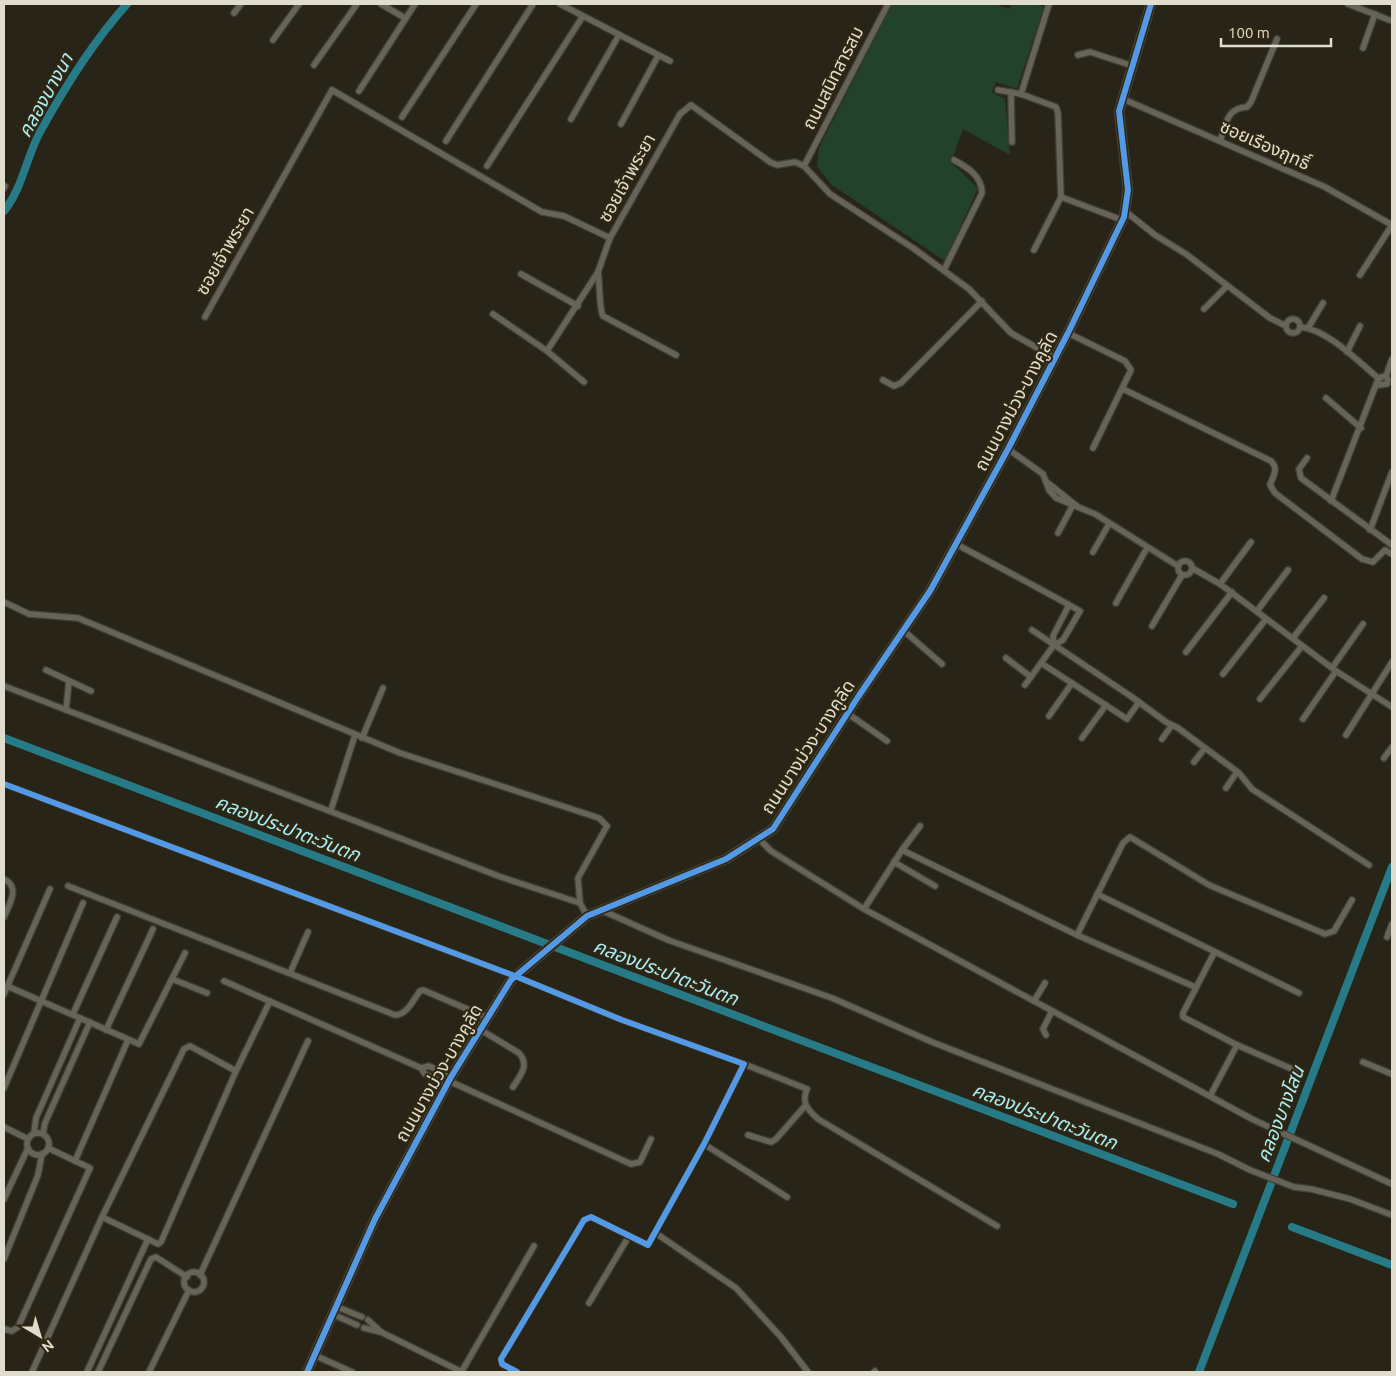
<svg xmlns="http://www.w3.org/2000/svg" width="1396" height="1376" font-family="Ubuntu,'Noto Sans Thai',sans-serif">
  <rect width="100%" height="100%" fill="#282418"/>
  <path fill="#23422c" d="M892,4H995L1009,9L1011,4H1036L1044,7L1017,89L996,82L992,92L1005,99L1010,155L963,129L951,162L978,188L945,261L832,185L817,167L819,148Z"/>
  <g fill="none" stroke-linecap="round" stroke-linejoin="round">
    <g stroke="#277b86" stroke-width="8">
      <path d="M4,211C22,189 26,159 39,134C64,88 92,43 127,4"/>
      <path d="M4,738L1233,1204"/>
      <path d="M1292,1227L1392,1265"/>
      <path d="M1199,1372L1392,867"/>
    </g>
    <defs>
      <g id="street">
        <path d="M381,4L405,18"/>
        <path d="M560,4L670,61"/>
        <path d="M1348,4L1392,21"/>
        <path d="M234,13L241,4"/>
        <path d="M273,40L299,4"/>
        <path d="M1363,48L1375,14"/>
        <path d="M1078,55L1090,52L1133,66"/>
        <path d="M314,65L357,4"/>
        <path d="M998,90L1021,94L1056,107L1058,113L1061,197L1122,220"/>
        <path d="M359,91L415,4"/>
        <path d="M1011,92L1012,142"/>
        <path d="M1021,94L1049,4"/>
        <path d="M1123,99L1325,187L1392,225"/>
        <path d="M402,117L476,4"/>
        <path d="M571,119L619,35"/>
        <path d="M621,124L658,56"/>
        <path d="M446,141L533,4"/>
        <path d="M1220,141C1226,125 1226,108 1247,107L1251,102L1277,39"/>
        <path d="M487,166L583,16"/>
        <path d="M804,166L888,4"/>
        <path d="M4,188L5,186"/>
        <path d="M1125,211L1155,235L1186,254L1270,318L1286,326"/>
        <path d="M1034,250L1061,197"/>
        <path d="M944,270L982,193C982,176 967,167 954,160"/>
        <path d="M598,272C600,284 599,309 603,316L676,355"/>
        <path d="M521,274L578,306"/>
        <path d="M1360,275L1392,225"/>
        <path d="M1204,309L1227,286"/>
        <path d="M493,314L547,351L598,272L610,238"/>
        <path d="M205,317L332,90L542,212L564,216L610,238L680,114L691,105L770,162L777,165L795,162L804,166L830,194L913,248L969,289L1011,333L1055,358"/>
        <circle cx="1293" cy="326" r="7"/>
        <path d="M1300,327C1327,329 1358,361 1378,378"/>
        <path d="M1308,328L1323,303"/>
        <path d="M1068,333L1125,361L1131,370L1093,448"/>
        <path d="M547,351L584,382"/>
        <path d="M1347,352L1360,326"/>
        <path d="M1386,376L1378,378L1379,385L1387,384L1388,380L1386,376L1392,359"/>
        <path d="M883,380L894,386L901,383L982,301"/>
        <path d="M1123,389L1271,461C1279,469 1273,476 1270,485L1275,493L1362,559L1373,562L1385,550L1392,554"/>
        <path d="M1326,398L1361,428"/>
        <path d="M1008,449L1043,474L1049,490L1056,498L1095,514L1178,566"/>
        <path d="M1307,458L1299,469L1301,478L1392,545"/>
        <path d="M1048,483L1078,507"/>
        <path d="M1331,501L1377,382"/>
        <path d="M1370,530L1392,472"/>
        <path d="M1058,533L1073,505"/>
        <path d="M956,544C997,566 1039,588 1080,611L1063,640L1054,645L1053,636L1069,605"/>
        <path d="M1093,552L1109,524"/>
        <circle cx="1185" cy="568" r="7"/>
        <path d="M1192,568L1220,584L1336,671L1392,707"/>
        <path d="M1220,584L1251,542"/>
        <path d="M4,602L29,614L78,618L400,753L599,818L607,826L578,878L580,903"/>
        <path d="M1116,603L1147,548"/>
        <path d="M1257,611L1288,570"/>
        <path d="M1152,626L1182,575"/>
        <path d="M1032,630L1132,697L1166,722L1178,728L1239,773L1252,789L1369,865"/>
        <path d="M904,631L942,664"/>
        <path d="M1293,638L1324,598"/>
        <path d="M1186,652L1232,592"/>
        <path d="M1006,658L1031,677"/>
        <path d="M1041,663L1127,719L1139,702"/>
        <path d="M1332,668L1363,624"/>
        <path d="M46,670L91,691"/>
        <path d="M1223,674L1266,619"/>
        <path d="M1025,685L1054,645"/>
        <path d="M4,686L501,877L580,903L587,916"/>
        <path d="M1260,699L1302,646"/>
        <path d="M66,710L69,681"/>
        <path d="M847,713L887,741"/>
        <path d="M1049,716L1072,683"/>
        <path d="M1303,719L1336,671"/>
        <path d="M1346,735L1392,662"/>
        <path d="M362,738L383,688"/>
        <path d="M1082,738L1106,705"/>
        <path d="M1162,739L1172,725"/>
        <path d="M1384,758L1392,747"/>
        <path d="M1194,762L1205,748"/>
        <path d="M4,784L515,976L622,1020L744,1064L704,1144L648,1245L591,1217L584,1220L501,1359L502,1364L517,1372"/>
        <path d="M1226,788L1237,772"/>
        <path d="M331,810L355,735"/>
        <path d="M759,839L771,851L864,909L1252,1119L1392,1184"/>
        <path d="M902,850L1077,935L1195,987"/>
        <path d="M894,862L935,886"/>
        <path d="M4,879C21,887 9,905 4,917"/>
        <path d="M68,886L395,1015C407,1015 413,1000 420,991L423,990L488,1018"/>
        <path d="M1097,894L1299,993"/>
        <path d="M864,909L902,850L920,826"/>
        <path d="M601,910L668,940L832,998L932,1042L1218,1154L1250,1170L1294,1187L1311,1189L1350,1199L1392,1215"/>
        <path d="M1077,935L1123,843L1130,837L1209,885L1325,934L1334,931L1352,900"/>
        <path d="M1387,937L1392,924"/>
        <path d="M1214,953L1183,1013V1017L1237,1045"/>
        <path d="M290,973L308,932"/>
        <path d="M172,979L207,993"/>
        <path d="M224,981L421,1068L425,1074L447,1085"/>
        <path d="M7,986L139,1044L185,953"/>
        <path d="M4,994L50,889"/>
        <path d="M1034,1001L1045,983"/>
        <path d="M73,1014L117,917"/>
        <path d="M106,1030L153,929"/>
        <path d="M481,1030L519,1053C530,1065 520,1076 513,1087"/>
        <path d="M1046,1035L1043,1029L1052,1011"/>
        <path d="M1363,1062L1392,1074"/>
        <path d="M744,1064L807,1089C801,1103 808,1110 818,1119L997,1226"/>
        <path d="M421,1068L429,1066L451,1077"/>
        <path d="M449,1081L631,1164L640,1162L651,1139"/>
        <path d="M4,1088L83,903"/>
        <path d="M1210,1096L1237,1045L1301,1073"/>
        <path d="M4,1127L28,1139"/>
        <path d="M34,1133L36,1118L80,1018"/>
        <circle cx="38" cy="1144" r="11"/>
        <path d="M43,1134L45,1123L90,1022"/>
        <path d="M748,1135L771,1142L776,1139L805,1106"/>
        <path d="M704,1144L787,1197"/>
        <path d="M75,1161L128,1040"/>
        <path d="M4,1199L28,1148"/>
        <path d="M102,1217L158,1244L161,1242L236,1071L270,1001"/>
        <path d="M657,1234L736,1288L781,1337L808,1372"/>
        <path d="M4,1259L38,1175L42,1154"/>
        <circle cx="194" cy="1282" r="10"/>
        <path d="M200,1275L308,1041"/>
        <path d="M589,1303L629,1236"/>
        <path d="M335,1306L362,1317"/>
        <path d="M332,1314L357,1325"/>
        <path d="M368,1320L381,1332"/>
        <path d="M364,1328L381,1332L462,1372"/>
        <path d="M4,1329L12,1331L18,1327L90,1168L48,1148"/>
        <path d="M314,1355L352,1372"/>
        <path d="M462,1371L534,1246"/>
        <path d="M32,1372L102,1217L184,1049L190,1046L236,1071"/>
        <path d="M87,1372L148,1239"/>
        <path d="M98,1372L151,1259L156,1257L187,1277"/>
        <path d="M149,1372L189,1290"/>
        <path d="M874,1372L875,1371"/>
      </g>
      <path id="secondary" d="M307,1372L375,1219L451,1077L511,980L587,916L726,859L773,829L858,697L930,591L1008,449L1068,333L1124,217L1128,190L1119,111L1151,4"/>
    </defs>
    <use href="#street" stroke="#423e35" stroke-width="8"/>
    <use href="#secondary" stroke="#423e35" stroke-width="11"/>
    <use href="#street" stroke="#666359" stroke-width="5.5"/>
    <use href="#secondary" stroke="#635e54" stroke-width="9"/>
    <defs>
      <g id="cycleway">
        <path d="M4,784L515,976L622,1020L744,1064L704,1144L648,1245L591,1217L584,1220L501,1359L502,1364L517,1372"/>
        <path d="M307,1372L375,1219L451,1077L511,980L587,916L726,859L773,829L858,697L930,591L1008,449L1068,333L1124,217L1128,190L1119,111L1151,4"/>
      </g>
    </defs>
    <use href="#cycleway" stroke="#2f2711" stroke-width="9"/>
    <use href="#cycleway" stroke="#5399e6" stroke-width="6"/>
  </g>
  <g text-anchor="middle" stroke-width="4.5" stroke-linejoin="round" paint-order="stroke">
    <g font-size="18" fill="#e0dcce" stroke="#2f2711">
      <text transform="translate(833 78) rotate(-63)" y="6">ถนนสนิทสารสม</text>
      <text transform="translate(1265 145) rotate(24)" y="6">ซอยเรืองฤทธิ์</text>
      <text transform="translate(627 178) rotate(-61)" y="6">ซอยเจ้าพระยา</text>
      <text transform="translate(225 251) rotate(-60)" y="6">ซอยเจ้าพระยา</text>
      <text transform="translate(1016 401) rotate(-62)" y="6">ถนนบางม่วง-บางคูลัด</text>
      <text transform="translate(808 747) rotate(-57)" y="6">ถนนบางม่วง-บางคูลัด</text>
      <text transform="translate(439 1073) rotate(-60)" y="6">ถนนบางม่วง-บางคูลัด</text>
    </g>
    <g font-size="19" font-style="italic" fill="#a9edf9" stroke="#2f2711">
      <text transform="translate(45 95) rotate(-61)" y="7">คลองบางนา</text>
      <text transform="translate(288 828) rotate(21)" y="7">คลองประปาตะวันตก</text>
      <text transform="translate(666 972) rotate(21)" y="7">คลองประปาตะวันตก</text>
      <text transform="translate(1280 1114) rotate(-69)" y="7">คลองบางโสน</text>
      <text transform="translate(1045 1116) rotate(21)" y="7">คลองประปาตะวันตก</text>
    </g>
  </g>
  <rect width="1396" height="1376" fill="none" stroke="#e0dcce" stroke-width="10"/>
  <g transform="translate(40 1336) rotate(142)" stroke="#2f2711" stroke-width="4" paint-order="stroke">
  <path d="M0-4L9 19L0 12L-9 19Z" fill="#e0dcce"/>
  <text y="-8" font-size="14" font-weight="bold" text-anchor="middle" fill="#e0dcce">N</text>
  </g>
  <path d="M1221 38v8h110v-8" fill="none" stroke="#e0dcce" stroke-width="2.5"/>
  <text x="1228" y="38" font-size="15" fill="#e0dcce" stroke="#2f2711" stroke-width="4" paint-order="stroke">100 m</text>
</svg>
